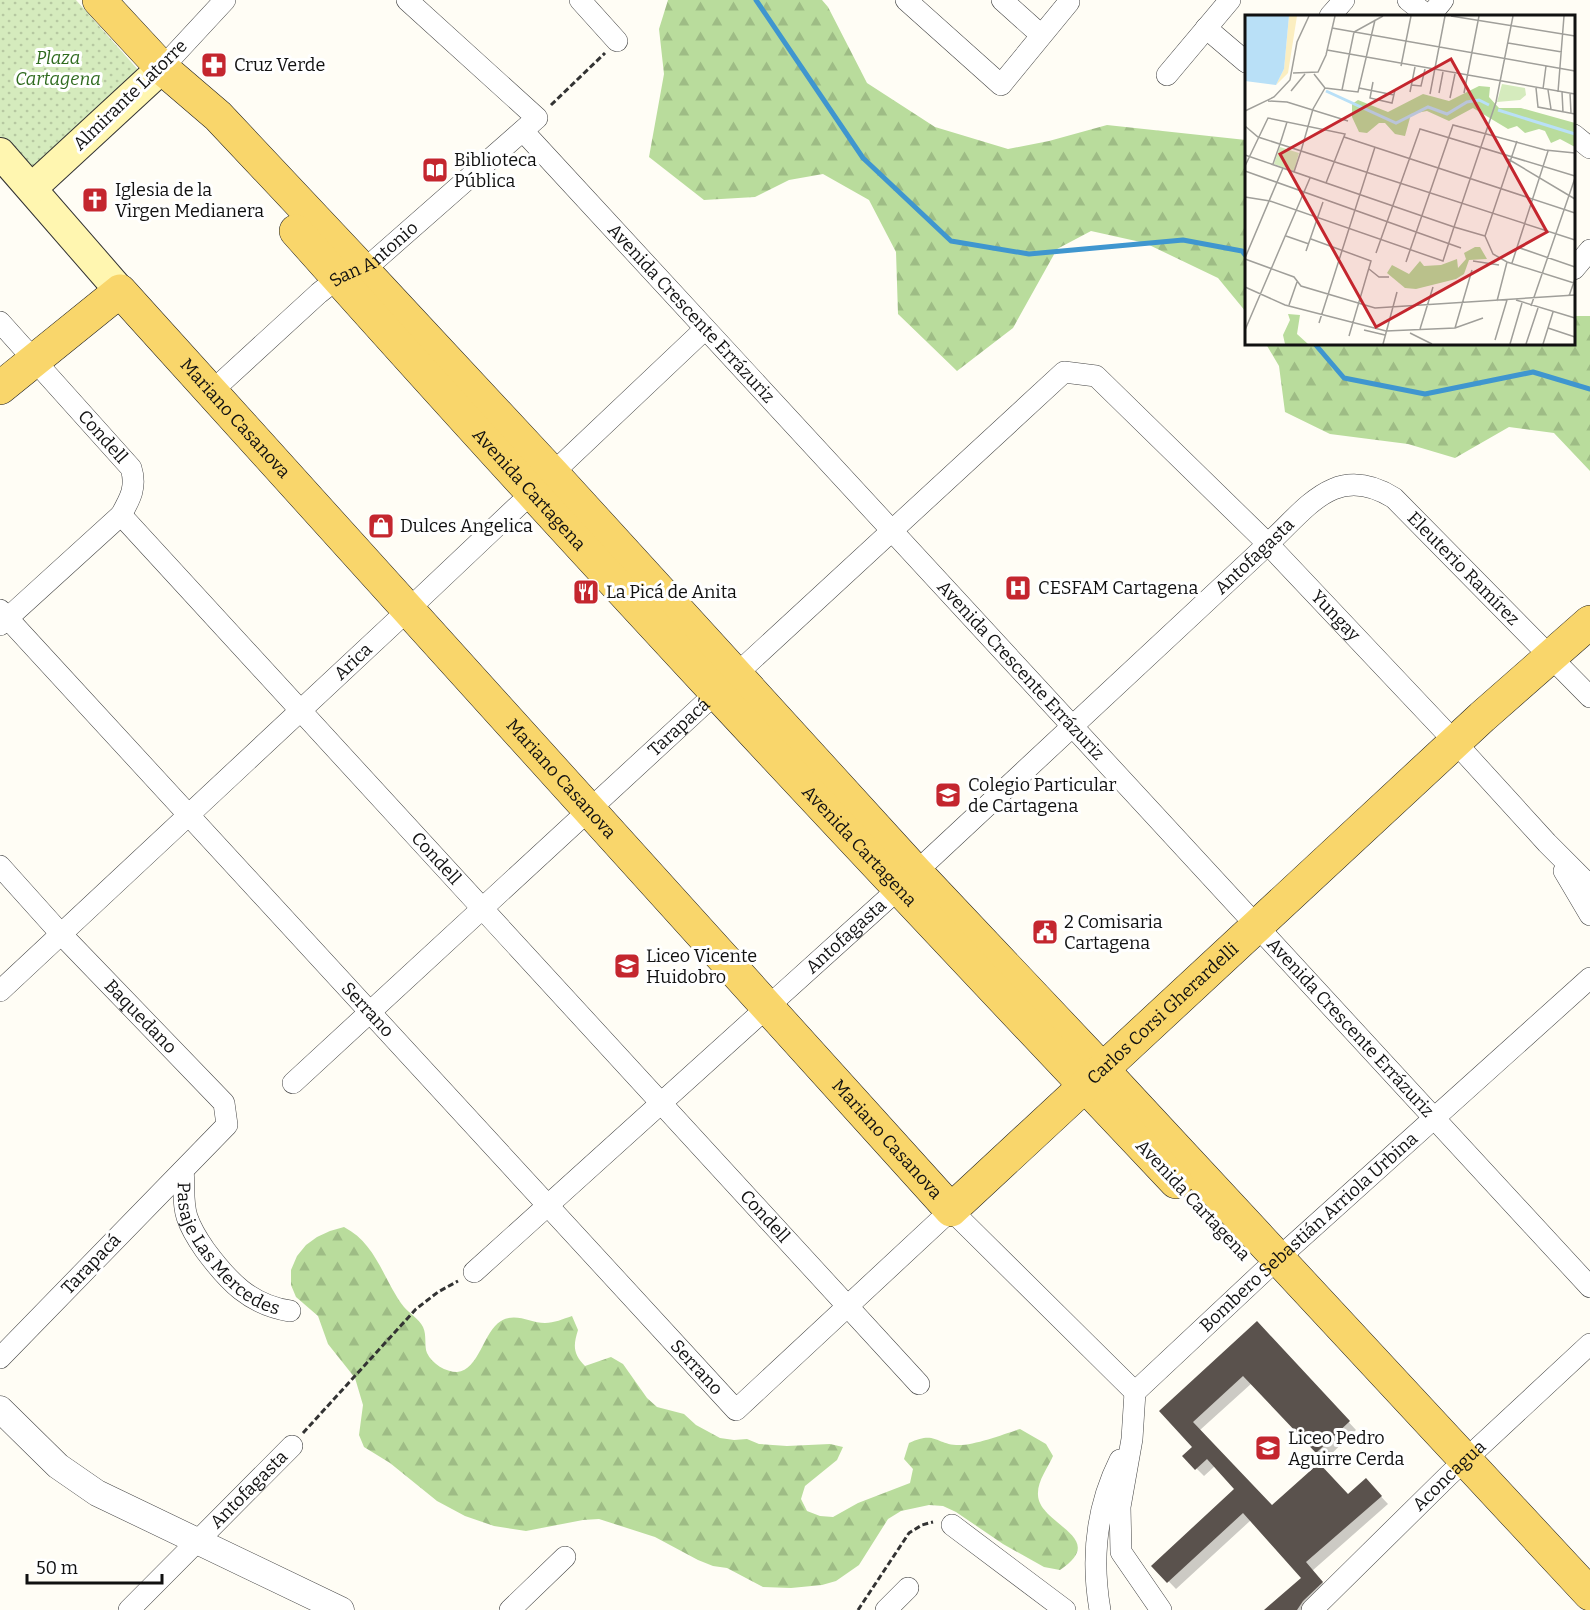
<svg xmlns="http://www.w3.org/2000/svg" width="1590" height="1610" font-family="Bitter,serif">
  <defs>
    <pattern id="forest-firs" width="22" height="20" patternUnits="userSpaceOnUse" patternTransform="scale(1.5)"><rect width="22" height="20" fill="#b9dc9c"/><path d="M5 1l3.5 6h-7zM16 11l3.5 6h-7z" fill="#9ebc85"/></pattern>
    <pattern id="park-dots" width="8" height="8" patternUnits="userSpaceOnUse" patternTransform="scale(1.5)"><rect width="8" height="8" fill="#d5ebbd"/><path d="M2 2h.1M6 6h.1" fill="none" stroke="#b6c8a1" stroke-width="1.8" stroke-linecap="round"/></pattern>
  </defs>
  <rect width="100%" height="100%" fill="#fffdf5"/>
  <g fill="url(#forest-firs)">
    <path d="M668,0H822L828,7L867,83L935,127L1008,149L1049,141L1107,125L1246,140V312L1218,278L1145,243L1091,231L1057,249L1013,328L957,371L898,314L896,252L869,200L823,174L789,180L755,197L704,200L649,157L664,74L659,29Z"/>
    <path d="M1574,316H1590V471L1554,433L1509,427L1455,458L1408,444L1330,434L1285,412L1279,366L1266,344H1574Z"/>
    <path d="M344,1227C377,1244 383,1280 404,1307C409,1313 419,1319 423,1327C427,1335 424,1346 427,1353C432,1364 446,1372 457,1372C479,1370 483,1332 501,1321C516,1312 530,1323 545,1323C554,1323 563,1319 572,1316L578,1330C573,1346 573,1354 585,1366L611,1357L623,1364L647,1398L657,1407L684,1414L696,1425L720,1438L734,1440L747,1439L759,1444L787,1446L830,1444L843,1447L837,1460L805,1486L801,1499L807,1511L820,1516L833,1517L858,1503L910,1483L913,1469L904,1459L909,1443C936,1430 936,1445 959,1445C975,1445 1004,1434 1020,1429L1046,1444L1053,1456C1048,1468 1037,1481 1038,1495C1039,1525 1110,1537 1060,1570L1044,1567L1003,1544L956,1512L943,1506L929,1505L901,1511L888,1519L859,1565L836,1581L822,1585L791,1588L763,1587L727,1568L713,1566L698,1560L655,1537L599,1519L583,1520L526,1531L494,1526L465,1516L437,1501L390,1463L364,1447L359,1435L363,1405L355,1378L328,1344L318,1316L296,1297L291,1285V1270L297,1256L306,1245L317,1237L330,1231Z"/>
  </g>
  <path fill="url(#park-dots)" d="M0,0H76L140,72L30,177L0,142Z"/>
  <path fill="#0003" d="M1265,1331L1356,1430L1325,1460L1252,1383L1200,1430L1272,1507L1348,1496L1373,1488L1388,1504L1312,1571L1329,1590L1310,1610H1267L1303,1578L1251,1520L1176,1589L1154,1566L1236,1489L1215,1466L1204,1476L1184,1456L1194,1447L1161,1411Z"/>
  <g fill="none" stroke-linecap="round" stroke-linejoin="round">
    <g stroke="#3f96cf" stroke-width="5">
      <path d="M756,0L863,158L951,241L1029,254L1183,240L1242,251L1246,256"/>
      <path d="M1315,344L1344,378L1425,394L1533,372L1590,389"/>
    </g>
  </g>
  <path fill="#5a524d" d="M1257,1321L1350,1421L1316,1453L1243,1376L1193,1422L1272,1505L1319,1463L1348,1494L1366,1478L1382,1496L1306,1562L1323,1582L1303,1601L1297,1610H1264L1301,1578L1243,1513L1167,1583L1151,1566L1234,1489L1207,1459L1195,1470L1182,1456L1192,1447L1159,1411Z"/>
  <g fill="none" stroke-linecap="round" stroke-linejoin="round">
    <defs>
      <g id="minor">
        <path d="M580,0L617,41"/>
        <path d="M906,0L1001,85L1069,2"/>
        <path d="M1002,0L1041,35"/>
        <path d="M1408,0L1428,16"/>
        <path d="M1330,16L1344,0"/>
        <path d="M1430,16L1443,0"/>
        <path d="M1206,28L1246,62"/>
        <path d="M162,68L225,0"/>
        <path d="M1167,75L1230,0"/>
        <path id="s1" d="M523,131L1590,1287"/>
        <path d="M1574,135L1590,148"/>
        <path d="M1574,269L1590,250"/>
        <path id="s2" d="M0,322L131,468C137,487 130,499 121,515L0,625"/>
        <path id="s3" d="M211,392L319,293L338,278L372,263L537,118L407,0"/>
        <path id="s4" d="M121,515L919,1384"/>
        <path id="s5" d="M0,610L736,1410L951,1210L1135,1392"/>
        <path id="s6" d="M0,866L61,934L224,1103L227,1125L0,1358"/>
        <path d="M1564,871L1590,915"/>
        <path id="s7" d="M0,991L391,626L705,329"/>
        <path id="s8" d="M293,1083L1064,372L1096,376L1268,544L1455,742L1547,843L1590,886"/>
        <path id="s9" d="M183,1171C185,1186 182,1202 187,1217C191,1229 198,1240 205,1250C228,1281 250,1305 290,1311"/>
        <path id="s10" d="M474,1272L886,900L1268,544C1308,507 1336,462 1394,498L1590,697"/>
        <path id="s11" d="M1135,1392L1262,1273L1590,978"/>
        <path d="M1135,1392L1132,1439L1120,1507L1121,1552L1161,1610"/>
        <path d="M952,1525L1065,1610"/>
        <path id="s12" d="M129,1610L292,1446"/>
        <path d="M510,1610L565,1557"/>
        <path d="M886,1610L908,1588"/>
        <path d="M1100,1610C1091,1558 1096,1508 1120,1460"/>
        <path id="s13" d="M1312,1610L1449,1475L1590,1344"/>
      </g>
      <path id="tertiary" d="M0,1409L58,1466L97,1493L341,1610"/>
      <g id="secondary">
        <path d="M0,153L120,291"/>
        <path d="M32,188L162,68"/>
      </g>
      <g id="primary">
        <path d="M99,0L162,68L218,116L361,268L553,474L916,872L1103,1070L1590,1594"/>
        <path id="s14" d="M296,231C583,554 879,868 1176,1182"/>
        <path id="s15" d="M0,388L120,291L951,1210L1482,717L1590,622"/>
      </g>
    </defs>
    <use href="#minor" stroke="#444" stroke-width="22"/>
    <use href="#tertiary" stroke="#444" stroke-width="27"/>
    <use href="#secondary" stroke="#333" stroke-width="32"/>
    <use href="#primary" stroke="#222" stroke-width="34"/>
    <g stroke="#333" stroke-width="3" stroke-dasharray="6 3" stroke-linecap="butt">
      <path d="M551,105L605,53"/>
      <path d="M303,1433L416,1309L438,1292L458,1281"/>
      <path d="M858,1610L909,1533L922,1525L933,1522"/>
    </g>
    <use href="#minor" stroke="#fff" stroke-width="21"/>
    <use href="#tertiary" stroke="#fff" stroke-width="26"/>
    <use href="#secondary" stroke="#fff6b0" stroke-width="30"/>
    <use href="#primary" stroke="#f9d66b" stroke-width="33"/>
  </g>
  <defs>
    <symbol id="pharmacy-square" viewBox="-11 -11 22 22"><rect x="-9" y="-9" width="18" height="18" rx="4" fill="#c4262e" stroke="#fff"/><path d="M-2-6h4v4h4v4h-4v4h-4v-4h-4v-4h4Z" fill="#fff"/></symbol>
    <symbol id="library-square" viewBox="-11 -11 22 22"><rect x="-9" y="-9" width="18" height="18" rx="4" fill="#c4262e" stroke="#fff"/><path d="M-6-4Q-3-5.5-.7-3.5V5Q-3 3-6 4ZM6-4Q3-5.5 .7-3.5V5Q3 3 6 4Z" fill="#fff"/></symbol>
    <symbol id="church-square" viewBox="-11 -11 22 22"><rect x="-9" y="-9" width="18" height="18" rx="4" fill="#c4262e" stroke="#fff"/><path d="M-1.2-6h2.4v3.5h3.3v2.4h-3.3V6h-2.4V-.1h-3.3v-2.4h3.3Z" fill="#fff"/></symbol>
    <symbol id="shop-square" viewBox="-11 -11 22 22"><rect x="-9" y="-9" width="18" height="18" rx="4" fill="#c4262e" stroke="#fff"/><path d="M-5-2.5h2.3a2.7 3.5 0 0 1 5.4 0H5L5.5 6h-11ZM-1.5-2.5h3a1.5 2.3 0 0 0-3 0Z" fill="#fff"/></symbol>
    <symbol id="hospital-square" viewBox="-11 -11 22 22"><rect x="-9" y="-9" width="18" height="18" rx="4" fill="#c4262e" stroke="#fff"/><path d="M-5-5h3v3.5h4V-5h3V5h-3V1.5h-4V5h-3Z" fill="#fff"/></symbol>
    <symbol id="restaurant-square" viewBox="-11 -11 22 22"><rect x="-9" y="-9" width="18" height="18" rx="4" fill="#c4262e" stroke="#fff"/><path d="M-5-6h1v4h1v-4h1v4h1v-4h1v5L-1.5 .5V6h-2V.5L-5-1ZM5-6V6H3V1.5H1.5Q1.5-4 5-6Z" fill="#fff"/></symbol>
    <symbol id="school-square" viewBox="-11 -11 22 22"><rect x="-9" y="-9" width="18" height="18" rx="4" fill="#c4262e" stroke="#fff"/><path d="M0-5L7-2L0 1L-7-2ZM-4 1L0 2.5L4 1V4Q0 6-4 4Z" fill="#fff"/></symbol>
    <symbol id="civic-square" viewBox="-11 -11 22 22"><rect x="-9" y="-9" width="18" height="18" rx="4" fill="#c4262e" stroke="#fff"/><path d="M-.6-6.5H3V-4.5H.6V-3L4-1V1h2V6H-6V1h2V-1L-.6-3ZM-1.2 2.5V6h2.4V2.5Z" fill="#fff"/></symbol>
  </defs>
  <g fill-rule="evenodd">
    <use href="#pharmacy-square" x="199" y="50" width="30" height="30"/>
    <use href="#library-square" x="420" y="155" width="30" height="30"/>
    <use href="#church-square" x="80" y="185" width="30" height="30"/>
    <use href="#shop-square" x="366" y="511" width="30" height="30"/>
    <use href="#hospital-square" x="1003" y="573" width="30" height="30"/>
    <use href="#restaurant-square" x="571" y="577" width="30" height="30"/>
    <use href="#school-square" x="933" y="780" width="30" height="30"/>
    <use href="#civic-square" x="1030" y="917" width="30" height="30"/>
    <use href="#school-square" x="612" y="951" width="30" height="30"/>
    <use href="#school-square" x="1253" y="1433" width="30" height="30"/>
  </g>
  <g text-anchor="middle" stroke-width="6" stroke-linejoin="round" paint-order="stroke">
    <g font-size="18" font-style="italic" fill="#2f6b1f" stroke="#fff">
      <text x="58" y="64">Plaza<tspan x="58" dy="21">Cartagena</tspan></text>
    </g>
    <g font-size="18" fill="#111" stroke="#fff" text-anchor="start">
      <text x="234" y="71">Cruz Verde</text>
      <text x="454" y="166">Biblioteca<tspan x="454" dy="21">Pública</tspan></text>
      <text x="115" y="196">Iglesia de la<tspan x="115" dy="21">Virgen Medianera</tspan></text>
      <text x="400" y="532">Dulces Angelica</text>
      <text x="1038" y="594">CESFAM Cartagena</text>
      <text x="606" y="598">La Picá de Anita</text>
      <text x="968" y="791">Colegio Particular<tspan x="968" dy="21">de Cartagena</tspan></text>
      <text x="1064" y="928">2 Comisaria<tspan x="1064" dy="21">Cartagena</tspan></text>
      <text x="646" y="962">Liceo Vicente<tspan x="646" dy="21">Huidobro</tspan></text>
      <text x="1288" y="1444">Liceo Pedro<tspan x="1288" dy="21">Aguirre Cerda</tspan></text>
    </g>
    <g font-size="18" fill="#111" stroke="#fff">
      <text transform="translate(130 95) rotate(-44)" y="6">Almirante Latorre</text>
      <text dy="6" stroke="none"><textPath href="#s3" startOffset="214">San Antonio</textPath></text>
      <text dy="6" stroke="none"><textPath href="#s1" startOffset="248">Avenida Crescente Errázuriz</textPath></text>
      <text dy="6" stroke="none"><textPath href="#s15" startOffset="326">Mariano Casanova</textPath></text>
      <text dy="6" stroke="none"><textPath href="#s2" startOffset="154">Condell</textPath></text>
      <text dy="6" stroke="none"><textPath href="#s14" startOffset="348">Avenida Cartagena</textPath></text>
      <text dy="6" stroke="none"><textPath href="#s10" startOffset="1059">Antofagasta</textPath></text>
      <text dy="6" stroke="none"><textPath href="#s10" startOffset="1326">Eleuterio Ramírez</textPath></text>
      <text dy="6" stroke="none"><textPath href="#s8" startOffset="1420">Yungay</textPath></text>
      <text dy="6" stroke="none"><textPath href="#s7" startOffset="483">Arica</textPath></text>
      <text dy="6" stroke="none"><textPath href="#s1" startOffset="734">Avenida Crescente Errázuriz</textPath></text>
      <text dy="6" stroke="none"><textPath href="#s8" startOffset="525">Tarapacá</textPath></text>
      <text dy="6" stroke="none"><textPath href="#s15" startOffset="812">Mariano Casanova</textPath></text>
      <text dy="6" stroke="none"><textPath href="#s14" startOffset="834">Avenida Cartagena</textPath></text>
      <text dy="6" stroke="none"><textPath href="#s4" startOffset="466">Condell</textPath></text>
      <text dy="6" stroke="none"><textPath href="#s10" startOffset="501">Antofagasta</textPath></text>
      <text dy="6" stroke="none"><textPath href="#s5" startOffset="543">Serrano</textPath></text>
      <text dy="6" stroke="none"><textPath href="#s15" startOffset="1682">Carlos Corsi Gherardelli</textPath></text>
      <text dy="6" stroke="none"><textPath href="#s6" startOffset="206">Baquedano</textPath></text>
      <text dy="6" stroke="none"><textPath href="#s1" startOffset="1220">Avenida Crescente Errázuriz</textPath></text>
      <text dy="6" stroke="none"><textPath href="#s15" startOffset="1298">Mariano Casanova</textPath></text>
      <text transform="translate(1193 1200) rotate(47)" y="6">Avenida Cartagena</text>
      <text dy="6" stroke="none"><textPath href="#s4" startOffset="952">Condell</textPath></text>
      <text dy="6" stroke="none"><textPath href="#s11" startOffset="236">Bombero Sebastián Arriola Urbina</textPath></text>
      <text dy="6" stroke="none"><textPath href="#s9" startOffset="96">Pasaje Las Mercedes</textPath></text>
      <text transform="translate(91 1264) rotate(-46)" y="6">Tarapacá</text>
      <text dy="6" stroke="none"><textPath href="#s5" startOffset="1029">Serrano</textPath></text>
      <text dy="6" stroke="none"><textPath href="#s13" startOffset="192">Aconcagua</textPath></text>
      <text dy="6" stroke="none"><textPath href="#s12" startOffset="170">Antofagasta</textPath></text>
    </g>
  </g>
  <g transform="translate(1245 15)">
    <rect width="330" height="330" fill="#fffdf5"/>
    <path d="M234,71L245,72L244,82L254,93H276L330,108V132L315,124L306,128L300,116L294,114L280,118L272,111L263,114L228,93L204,106L182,96L166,99L160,121L150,119L140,108H134L122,118L114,117L107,102V89L113,85L143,97L178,79L204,86ZM230,232H235L242,244L224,245L219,259L211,264L171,274L160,273L142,258L147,250L164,259L175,246L179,251L196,250L212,244L213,253L221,244L219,238ZM43,299L55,300L52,319L63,329H40L38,320L45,305Z" fill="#b9dc9c"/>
    <path d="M44,1H52L43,58L31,70L39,54Z" fill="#fbeec1"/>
    <path d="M257,69L280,73L281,80L275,85L252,87ZM35,132L54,138L49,156L29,149Z" fill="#d5ebbd"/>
    <path d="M0,1H44L39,54L31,70L0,66Z" fill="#b9e0f7"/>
    <path fill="none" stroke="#b9e0f7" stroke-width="3" d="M81,76L151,108L183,92L202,99L222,87L234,85L244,90M253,95L330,119"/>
    <path fill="none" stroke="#a09f9a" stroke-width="1.5" d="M206,1L330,21M87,13L330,56M263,28L317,37M82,35L330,79M156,51L166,1M48,58L73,57L81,40L90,1M69,59L80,73L113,77L130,5M128,67L125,83L147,88L150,75M166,70L176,71L180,54M114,73L149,80M291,73L293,92L330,99M298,74L301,51M97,75L109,17L138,1M303,75L306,94M46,76L60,59M165,77L170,52M313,77L319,1M317,77L318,97M194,78L198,57M219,78L234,1M325,78L326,98M185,79L200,1M205,83L210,59M23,86L42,87L103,106M0,96L29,82L45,65L52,27L64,1M0,111L13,122L330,225M99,122L330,198M35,129L42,107M56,136L68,94L80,73M0,140L209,212L251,87L268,1M263,144L330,184M28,149L35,129M0,151L23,103L100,119L81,168M0,156L216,233M49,157L56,136M0,182L25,186L198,246L209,212L240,221M41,221L64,229M240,221L248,239L262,247L329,268M240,221L272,126M66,224L126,246L104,321M272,232L330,252M61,236L78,187M131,238L175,114L330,161M0,243L38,153M0,244L49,262L56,271L130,293L330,280M228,246L254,250M161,247L208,110L300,135L330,138M267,248L303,136M124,254L134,262H144M0,272L40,290L141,316L210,313L238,303M324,281L330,264M271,285L330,303M252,286L262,247M44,290L52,267M286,291L330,163M74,308L130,132M210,313L227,255M303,313L330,322M175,314L188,272M0,315L65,163M119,315L140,320M165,318L187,329M250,325L262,285M138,329L152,277M265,329L277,288M281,329L293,293M298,329L308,297"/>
    <path fill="#c4262e" fill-opacity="0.15" stroke="#c4262e" stroke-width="3" d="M206,44L302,217L131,312L35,139Z"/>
    <rect width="330" height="330" fill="none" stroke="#111" stroke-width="3"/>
  </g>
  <path d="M27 1574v9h135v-9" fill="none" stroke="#111111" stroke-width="3"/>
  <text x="36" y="1574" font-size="18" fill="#111111" stroke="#ffffff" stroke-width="4.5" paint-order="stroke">50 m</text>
</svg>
